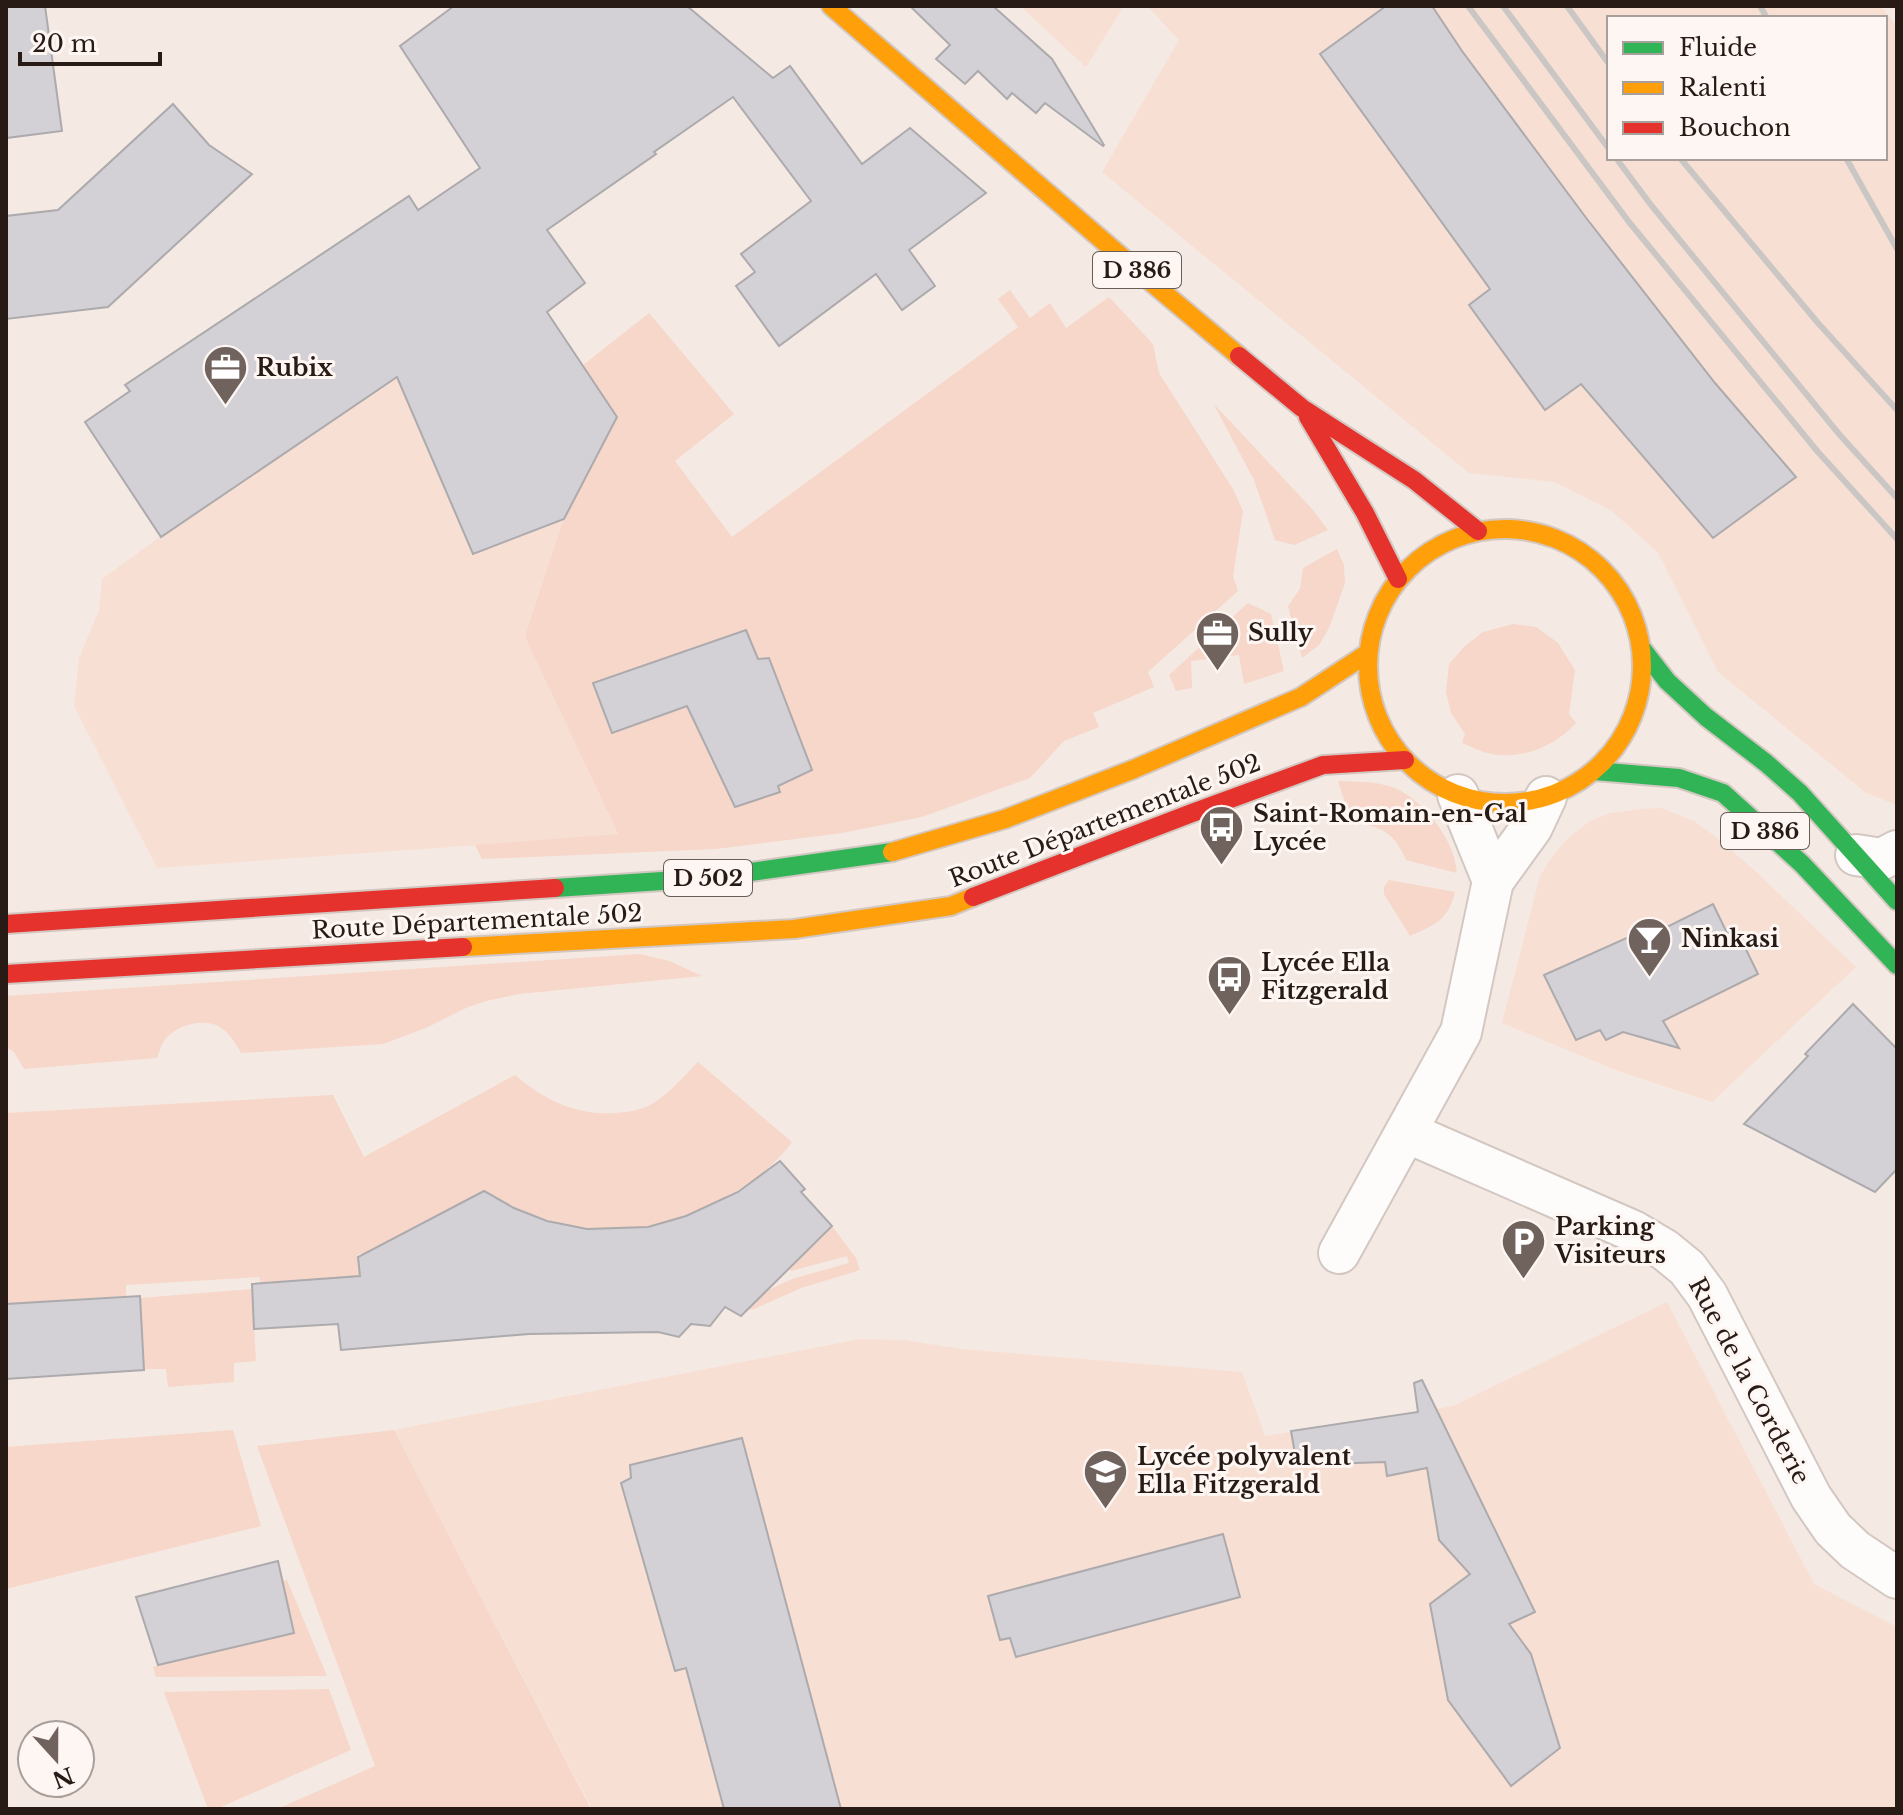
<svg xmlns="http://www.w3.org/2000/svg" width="1903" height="1815" font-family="'Libre Baskerville',serif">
  <rect width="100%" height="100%" fill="#f5e9e3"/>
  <g fill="#f8dfd3" fill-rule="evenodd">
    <path d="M1020,6H1124L1086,67Z"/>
    <path d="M1147,6H1881L1897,27V805L1866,793L1718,672L1658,553L1612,511L1554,482L1469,473L1102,172L1179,40ZM1609,18H1885V158H1609Z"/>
    <path d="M606,83L656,154L547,230L497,272L617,417L525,637L618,835L157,868L74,706L79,658L99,610L102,579L161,536L85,422L129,392L125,385L409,196L419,210Z"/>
    <path d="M1661,808L1694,821L1716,837L1752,868L1856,967L1712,1102L1618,1071L1502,1023L1540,876L1552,857L1567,839L1590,821L1610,813L1641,809Z"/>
    <path d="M1667,1302L1814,1584L1897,1627V1809H592L394,1430L860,1339L904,1340L962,1349L1242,1372L1265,1436L1453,1406Z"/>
  </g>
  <g fill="#f6d7c9">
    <path d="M1010,290L1030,318L1050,303L1066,328L1109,297L1153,344L1159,373L1233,489L1243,511L1233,576L1238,591L1148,672L1154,687L1093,713L1099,727L1064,741L1030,778L922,817L842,833L716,849L482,859L475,845L618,834L525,637L563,522L616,417L583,365L649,313L734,414L675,461L732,537L1018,327L998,299Z"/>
    <path d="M1213,403L1313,510L1328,530L1294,545L1275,540L1254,480Z"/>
    <path d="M1337,549L1344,565L1345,583L1329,628L1319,645L1302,658L1288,606L1300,589L1303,568Z"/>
    <path d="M1248,603L1271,614L1284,671L1244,684L1239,655L1191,661L1192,688L1176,691L1169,675Z"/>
    <path d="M1513,624L1536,627L1558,643L1575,670L1569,714L1576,723C1554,747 1520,761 1487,753C1479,751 1470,746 1462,743L1465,734L1451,713L1446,692L1449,664L1465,646L1483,632Z"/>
    <path d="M1338,781C1355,782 1373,781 1389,786C1416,794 1444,827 1453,854C1455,860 1456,866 1457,873L1406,860C1393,830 1381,827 1351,822Z"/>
    <path d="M1389,880L1455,892C1448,920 1435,925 1410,936L1384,894V887Z"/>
    <path d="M640,954L669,961L702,976L519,994L486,1001L468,1007L426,1028L383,1044L241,1053C235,1042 228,1030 216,1025C199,1019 175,1026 164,1041C161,1045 159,1053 157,1058L24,1069L14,1052L6,1047V996Z"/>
    <path d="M698,1062L792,1142C768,1173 746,1188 711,1204C696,1211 681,1219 666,1223C652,1227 638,1228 623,1229C570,1231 530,1217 484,1191L390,1240L392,1250L358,1254L360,1276L261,1283L259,1277L126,1285V1296L6,1304V1113L333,1095L364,1157L515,1075C544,1100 577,1116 616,1113C628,1112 642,1110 652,1104C670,1093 684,1076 698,1062Z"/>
    <path d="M832,1226L856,1258L860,1270L801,1288L752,1310L740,1303L792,1279L849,1263L847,1256L791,1271L786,1264Z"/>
    <path d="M252,1289L256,1361L234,1363V1382L168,1387L166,1369H144L140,1298Z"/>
    <path d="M233,1430L261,1526L6,1589V1447Z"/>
    <path d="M394,1430L591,1809H277L375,1766L257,1446Z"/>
    <path d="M287,1580L327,1676L156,1677L153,1667L158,1665L293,1633L282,1581Z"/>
    <path d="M329,1689L351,1750L216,1809H208L164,1692Z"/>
  </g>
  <g fill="#d3d1d5" stroke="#acaaad" stroke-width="2">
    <path d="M6,6H45L62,131L6,138Z"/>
    <path d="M454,6H687L773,78L790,66L862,164L910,128L986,193L909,250L935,286L902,310L876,274L779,346L736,286L755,272L741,254L811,201L733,97L654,152L656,154L547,230L585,283L547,312L617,417L564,519L473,554L397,377L161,537L85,422L130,391L125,385L409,196L418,210L480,168L400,46Z"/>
    <path d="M910,6H993L1052,59L1104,145L1103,146L1045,103L1036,113L1012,93L1007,99L978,71L965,84L936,59L950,45Z"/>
    <path d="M1386,6H1432L1462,51L1587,219L1715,383L1796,477L1713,538L1581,384L1545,410L1469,305L1490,289L1320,54Z"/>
    <path d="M173,104L209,145L252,174L108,307L6,319V216L58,210Z"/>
    <path d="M746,630L758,659L769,658L812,770L778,786L780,792L735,807L687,706L612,733L593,683Z"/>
    <path d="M1713,904L1727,933L1736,929L1758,974L1663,1021L1679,1048L1623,1032L1606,1040L1600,1030L1576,1040L1544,975L1660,923L1663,929Z"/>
    <path d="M1853,1004L1897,1049V1169L1875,1192L1744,1124L1808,1056L1805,1054Z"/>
    <path d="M780,1161L805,1189L801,1192L832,1226L741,1316L725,1307L710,1326L691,1324L679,1337L658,1332L529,1334L341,1350L338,1324L254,1329L252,1284L360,1276L358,1257L484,1191L514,1208L547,1221L587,1229L648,1227L686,1216L738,1192Z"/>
    <path d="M140,1296L144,1370L6,1379V1304Z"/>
    <path d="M1422,1380L1535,1612L1509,1624L1531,1654L1560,1748L1511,1786L1448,1700L1430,1604L1470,1574L1439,1540L1427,1468L1387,1476L1385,1462L1297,1465L1291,1431L1418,1412L1414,1383Z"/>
    <path d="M742,1438L841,1809H724L686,1668L675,1671L621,1483L631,1478L630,1465Z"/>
    <path d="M1223,1534L1240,1597L1016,1657L1010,1638L1000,1640L988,1596Z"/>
    <path d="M278,1561L294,1633L158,1665L136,1597Z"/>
  </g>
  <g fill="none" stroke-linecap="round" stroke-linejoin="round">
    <defs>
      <g id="street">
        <path d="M1458,795L1493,881"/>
        <path d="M1856,855L1882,859L1897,851"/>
        <path d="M1406,1132L1633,1231L1665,1250L1687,1268L1707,1295L1811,1497L1833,1529L1855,1550L1897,1578"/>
        <path d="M1339,1253L1461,1032L1493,881L1532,827L1546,797"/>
      </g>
      <g id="fast">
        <path d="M1643,650L1667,681L1706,717L1766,763L1800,793L1897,901"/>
        <path d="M1595,771L1679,778L1723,793L1802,864L1897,965"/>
        <path d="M555,888L708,878L892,852"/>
      </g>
      <g id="slow">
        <path d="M831,6L1145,277L1239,356"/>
        <circle cx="1505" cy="666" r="137"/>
        <path d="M892,852L1005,819L1134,769L1301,697L1368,653"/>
        <path d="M463,947L794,929L951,906L973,897"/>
      </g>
      <g id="jam">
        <path d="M1239,356L1302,408L1414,480L1478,531"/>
        <path d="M1308,417L1365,513L1398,579"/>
        <path d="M973,897L1192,813L1323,765L1405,760"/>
        <path d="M6,924L555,888"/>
        <path d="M6,974L463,947"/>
      </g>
    </defs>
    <use href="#street" stroke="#d3c7c2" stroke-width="44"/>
    <use href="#fast" stroke="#d3c7c2" stroke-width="22"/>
    <use href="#slow" stroke="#d3c7c2" stroke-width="22"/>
    <use href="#jam" stroke="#d3c7c2" stroke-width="22"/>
    <use href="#street" stroke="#fefcfb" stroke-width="40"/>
    <use href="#fast" stroke="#30b455" stroke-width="18"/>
    <use href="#slow" stroke="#ff9f0a" stroke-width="18"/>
    <use href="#jam" stroke="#e5322d" stroke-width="18"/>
    <g stroke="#cac6c4" stroke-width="6">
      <path d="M1468,6L1629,222L1818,452L1897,539"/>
      <path d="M1503,6L1609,149"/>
      <path d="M1567,6L1609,64"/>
      <path d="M1760,6L1767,18"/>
      <path d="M1616,158L1651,205L1839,434L1897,498"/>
      <path d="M1680,158L1818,323L1897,410"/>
      <path d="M1846,158L1897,249"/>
    </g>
  </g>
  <defs>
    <symbol id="office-pin" viewBox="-11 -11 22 30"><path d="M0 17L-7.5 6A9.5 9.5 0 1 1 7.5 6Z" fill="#70635d" stroke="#fef6f3"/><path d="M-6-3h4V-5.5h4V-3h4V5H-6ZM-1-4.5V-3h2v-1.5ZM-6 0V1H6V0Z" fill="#fff"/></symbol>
    <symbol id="bus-pin" viewBox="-11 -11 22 30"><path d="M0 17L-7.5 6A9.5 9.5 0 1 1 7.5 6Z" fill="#70635d" stroke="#fef6f3"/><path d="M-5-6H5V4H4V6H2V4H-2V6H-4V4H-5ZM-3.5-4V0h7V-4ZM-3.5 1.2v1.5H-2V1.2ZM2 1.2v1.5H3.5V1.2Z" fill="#fff"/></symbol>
    <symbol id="bar-pin" viewBox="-11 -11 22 30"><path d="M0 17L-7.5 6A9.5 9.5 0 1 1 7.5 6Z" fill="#70635d" stroke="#fef6f3"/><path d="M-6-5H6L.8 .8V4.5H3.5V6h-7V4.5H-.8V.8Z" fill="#fff"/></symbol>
    <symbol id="parking-pin" viewBox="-11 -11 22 30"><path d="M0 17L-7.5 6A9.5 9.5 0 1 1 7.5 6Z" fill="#70635d" stroke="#fef6f3"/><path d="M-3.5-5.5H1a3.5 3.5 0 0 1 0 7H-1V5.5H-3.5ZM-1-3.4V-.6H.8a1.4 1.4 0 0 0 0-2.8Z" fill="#fff"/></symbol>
    <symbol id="school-pin" viewBox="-11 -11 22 30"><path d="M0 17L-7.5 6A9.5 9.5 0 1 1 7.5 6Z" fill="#70635d" stroke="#fef6f3"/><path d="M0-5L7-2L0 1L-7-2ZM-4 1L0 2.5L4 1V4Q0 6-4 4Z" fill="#fff"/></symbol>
  </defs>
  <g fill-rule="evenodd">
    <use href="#office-pin" x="200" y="342" width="51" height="69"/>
    <use href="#office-pin" x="1192" y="608" width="51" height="69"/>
    <use href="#bus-pin" x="1196" y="802" width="51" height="69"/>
    <use href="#bar-pin" x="1624" y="914" width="51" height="69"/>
    <use href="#bus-pin" x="1204" y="952" width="51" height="69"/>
    <use href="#parking-pin" x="1498" y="1216" width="51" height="69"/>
    <use href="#school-pin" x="1080" y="1446" width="51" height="69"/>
  </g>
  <g text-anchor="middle" stroke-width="6" stroke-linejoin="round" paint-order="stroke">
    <g fill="#fef6f3" stroke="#685d58" stroke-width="2">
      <rect x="1093" y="252" width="88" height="36" rx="6"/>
      <rect x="1721" y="813" width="88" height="36" rx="6"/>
      <rect x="664" y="860" width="88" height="36" rx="6"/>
    </g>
    <g font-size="22" font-weight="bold" fill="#281b15">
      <text x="1137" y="278">D 386</text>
      <text x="1765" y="839">D 386</text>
      <text x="708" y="886">D 502</text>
    </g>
    <g font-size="24" font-weight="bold" fill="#281b15" stroke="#fef6f3" text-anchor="start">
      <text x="256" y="376">Rubix</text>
      <text x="1248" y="641">Sully</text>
      <text x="1253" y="822">Saint-Romain-en-Gal<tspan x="1253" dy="28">Lycée</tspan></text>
      <text x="1681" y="947">Ninkasi</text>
      <text x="1261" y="971">Lycée Ella<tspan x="1261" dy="28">Fitzgerald</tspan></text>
      <text x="1555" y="1235">Parking<tspan x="1555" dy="28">Visiteurs</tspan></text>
      <text x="1137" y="1465">Lycée polyvalent<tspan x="1137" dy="28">Ella Fitzgerald</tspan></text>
    </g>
    <g font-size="24" fill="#281b15" stroke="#fef6f3">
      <text transform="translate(1105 821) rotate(-21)" y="8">Route Départementale 502</text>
      <text transform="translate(477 922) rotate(-3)" y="8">Route Départementale 502</text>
      <text transform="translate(1749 1381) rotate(62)" y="8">Rue de la Corderie</text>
    </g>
  </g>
  <rect width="1903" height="1815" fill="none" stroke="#281b15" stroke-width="16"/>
  <rect x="1607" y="16" width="280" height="144" fill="#fef6f3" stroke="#a89e9a" stroke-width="2"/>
  <rect x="1623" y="42" width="40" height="12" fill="#30b455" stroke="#a89e9a" stroke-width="2"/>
  <text x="1679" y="56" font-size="24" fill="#281b15">Fluide</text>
  <rect x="1623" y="82" width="40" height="12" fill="#ff9f0a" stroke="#a89e9a" stroke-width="2"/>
  <text x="1679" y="96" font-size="24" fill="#281b15">Ralenti</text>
  <rect x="1623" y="122" width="40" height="12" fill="#e5322d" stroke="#a89e9a" stroke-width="2"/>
  <text x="1679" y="136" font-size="24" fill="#281b15">Bouchon</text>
  <g transform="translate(56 1759) rotate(159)"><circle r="38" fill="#fef6f3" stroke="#a89e9a" stroke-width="2"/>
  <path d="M0-6L14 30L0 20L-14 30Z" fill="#70635d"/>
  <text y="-12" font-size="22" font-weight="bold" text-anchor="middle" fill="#281b15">N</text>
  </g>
  <path d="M20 52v12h140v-12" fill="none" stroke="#281b15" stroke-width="4"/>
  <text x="32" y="52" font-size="24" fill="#281b15" stroke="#fef6f3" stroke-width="6" paint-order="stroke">20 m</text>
</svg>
